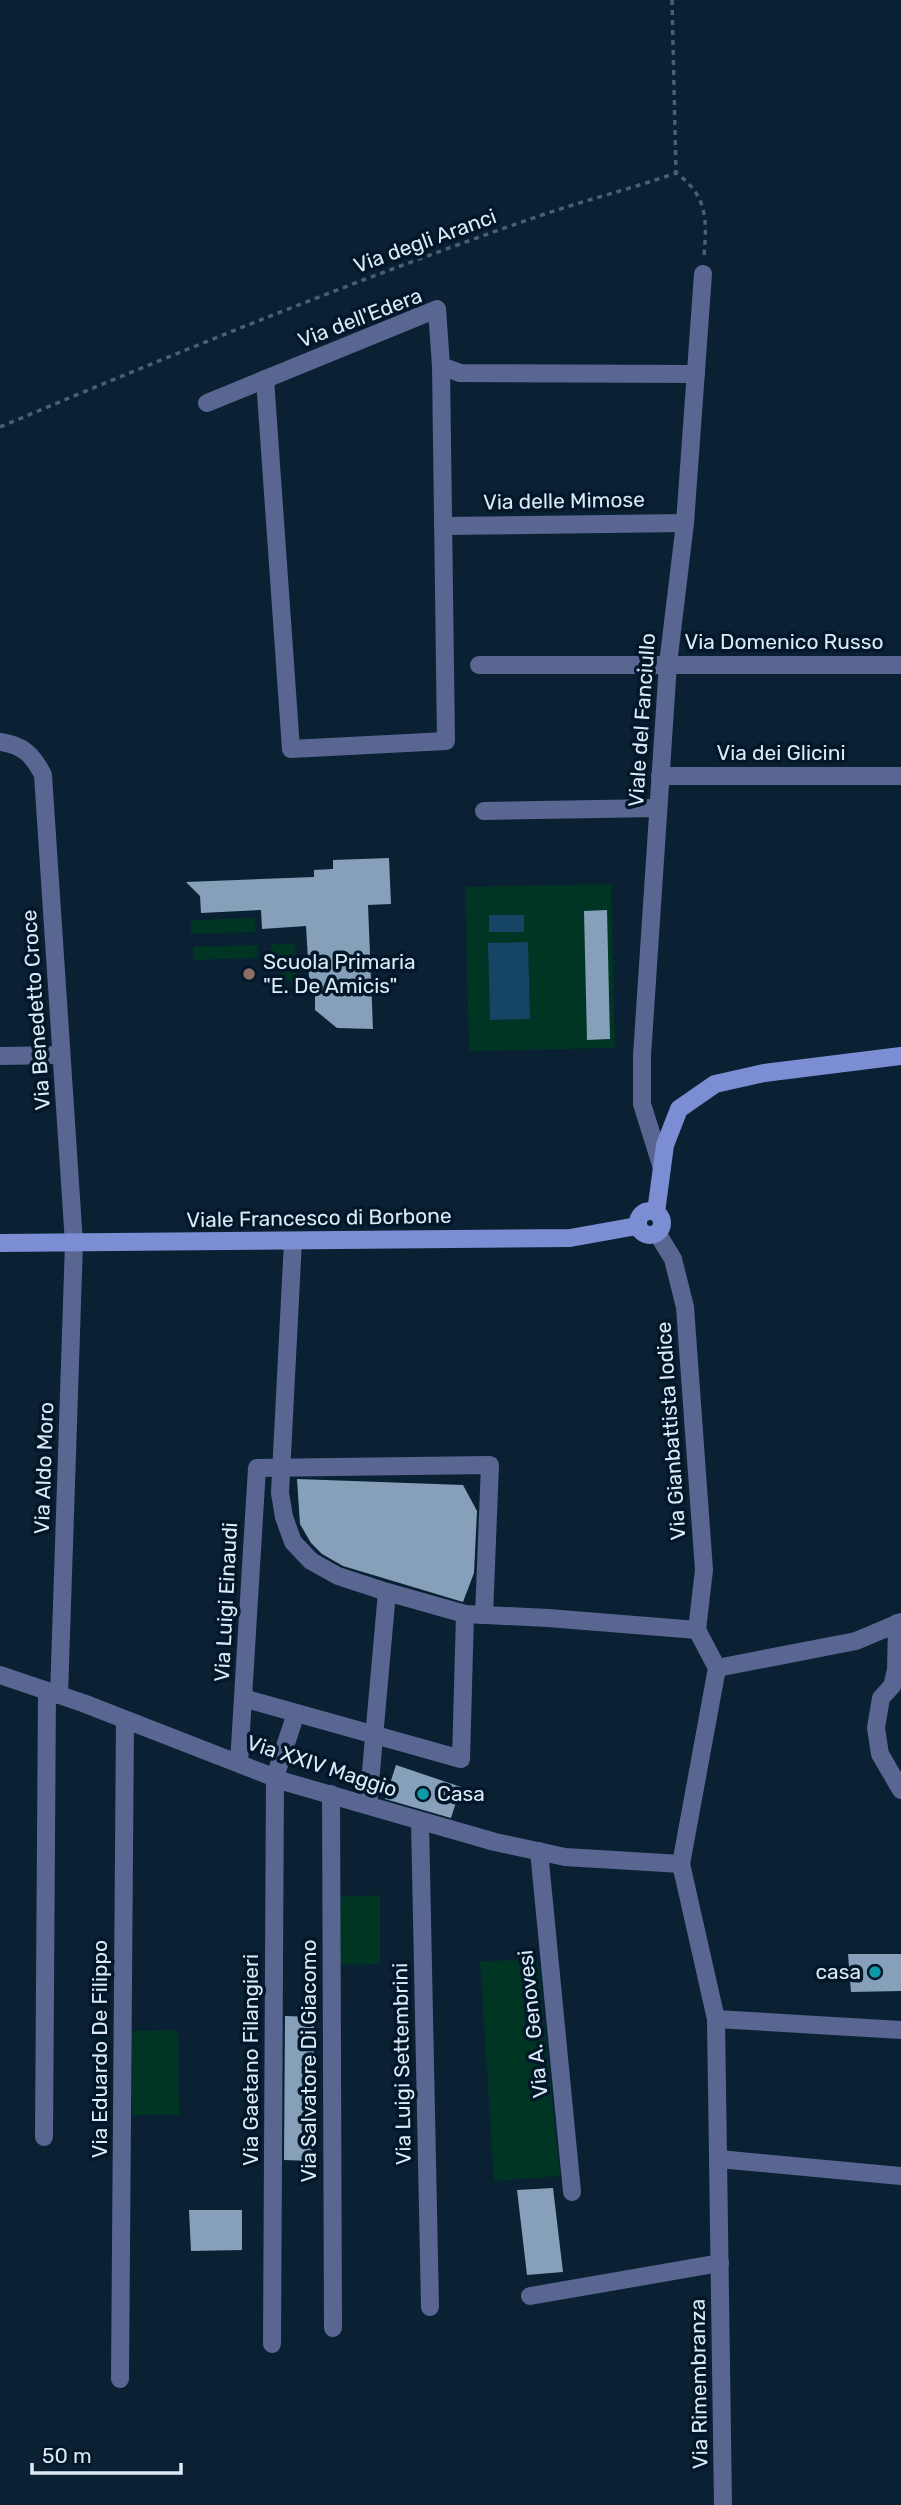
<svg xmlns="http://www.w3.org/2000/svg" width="901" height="2505" font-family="Rubik,sans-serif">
  <rect width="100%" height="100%" fill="#0a2134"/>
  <g fill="#003423">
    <path d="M611,884L615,1048L469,1051L465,887Z"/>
    <path d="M255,918V932L191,934V920Z"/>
    <path d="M295,943L298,989L272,965L271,944Z"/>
    <path d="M257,945V958L193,960V947Z"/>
    <path d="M380,1895V1964L338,1965L336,1897Z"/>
    <path d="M538,1960L560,2176L494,2181L480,1961Z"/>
    <path d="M178,2030L179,2115H132L131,2031Z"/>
  </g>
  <g fill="#164465">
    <rect x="489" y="915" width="35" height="17"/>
    <path d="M528,942L530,1019L490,1020L488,943Z"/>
  </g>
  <g fill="#85a0b8">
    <path d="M389,858L391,904L368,905L373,1029L337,1028L315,1010V983L309,977L306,926L262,929L261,910L201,913L200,896L186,882L314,877V870L333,869V860Z"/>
    <path d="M607,910L610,1039L587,1040L584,911Z"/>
    <path d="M297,1479L463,1485L477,1511L474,1573L463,1602L343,1566L322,1554L311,1543L300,1524Z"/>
    <path d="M396,1765L461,1787L451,1818L385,1799Z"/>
    <path d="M848,1954H901V1991L851,1992Z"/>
    <path d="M285,2016L314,2017V2075H310L312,2161L284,2160Z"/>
    <path d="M553,2188L563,2272L527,2275L517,2190Z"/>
    <path d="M189,2210H242V2250L191,2251Z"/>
  </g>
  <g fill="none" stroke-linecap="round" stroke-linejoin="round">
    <g stroke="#4b5f70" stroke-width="3.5" stroke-dasharray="5 5" stroke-linecap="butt">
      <path d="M672,0L676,173C708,196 707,220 704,256"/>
      <path d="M0,427C178,352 357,279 539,216C585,200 631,189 676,173"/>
    </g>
    <g stroke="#596691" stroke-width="18">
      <path d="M265,379L291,749L446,741L441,366"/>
      <path d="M207,403L437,309L441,366L460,373L696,374"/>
      <path d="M443,526L685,523"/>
      <path d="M479,665H901"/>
      <path d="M0,742C23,745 33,755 43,775L74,1243L59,1695"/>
      <path d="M660,776H901"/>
      <path d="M484,811L658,808"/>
      <path d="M0,1056L61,1055"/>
      <path d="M662,1168L642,1104V1056L668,664L685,523L703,274"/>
      <path d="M657,1233L673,1259L685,1307L704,1570L697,1630"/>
      <path d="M293,1241L280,1493L284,1517L293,1542L311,1561L338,1576L387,1592L465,1614L548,1618L697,1630"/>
      <path d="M897,1623L896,1670L892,1686L881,1698L876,1728L880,1754L901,1790"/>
      <path d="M697,1630L717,1668L681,1864L716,2019L723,2505"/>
      <path d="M717,1668L856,1641L901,1622"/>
      <path d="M0,1675L83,1703L286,1782L495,1842L565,1857L681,1864"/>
      <path d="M243,1698L461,1759L465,1614"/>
      <path d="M239,1763L257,1468L490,1465L484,1615"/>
      <path d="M331,1794L333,2328"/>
      <path d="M368,1805L387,1592"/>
      <path d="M420,1821L430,2307"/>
      <path d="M539,1851L572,2192"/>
      <path d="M716,2019L901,2030"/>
      <path d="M44,2137L47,1691"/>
      <path d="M719,2159L901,2176"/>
      <path d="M530,2296L720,2263"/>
      <path d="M272,2344L275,1777L296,1713"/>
      <path d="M120,2379L125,1720"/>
    </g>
    <g stroke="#7b8ed3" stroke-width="18">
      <circle cx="650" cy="1223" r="12"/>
      <path d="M656,1212L665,1145L679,1109L715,1084L764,1073L901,1056"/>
      <path d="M0,1243L570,1238L637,1226"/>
    </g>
  </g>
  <circle fill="#8d6e63" stroke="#021729" stroke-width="2.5" cx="249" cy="974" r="7"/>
  <g fill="#0f9aa8" stroke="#021729" stroke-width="2.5">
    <circle cx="423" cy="1794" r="7"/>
    <circle cx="875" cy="1972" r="7"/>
  </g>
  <g text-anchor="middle" stroke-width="7" stroke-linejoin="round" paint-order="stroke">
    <g font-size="21" fill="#dceaf7" stroke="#021729">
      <text transform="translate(425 241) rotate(-20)" y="7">Via degli Aranci</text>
      <text transform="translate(360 318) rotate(-21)" y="7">Via dell'Edera</text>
      <text transform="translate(564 501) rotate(-1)" y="7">Via delle Mimose</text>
      <text x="784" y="649">Via Domenico Russo</text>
      <text transform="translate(642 720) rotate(-86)" y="7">Viale del Fanciullo</text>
      <text x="781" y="760">Via dei Glicini</text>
      <text transform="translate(36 1010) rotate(-94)" y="7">Via Benedetto Croce</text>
      <text transform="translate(319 1218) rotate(-1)" y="7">Viale Francesco di Borbone</text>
      <text transform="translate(671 1431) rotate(-94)" y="7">Via Gianbattista Iodice</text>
      <text transform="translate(44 1468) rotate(-88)" y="7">Via Aldo Moro</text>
      <text transform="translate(226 1602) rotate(-87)" y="7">Via Luigi Einaudi</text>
      <text transform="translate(322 1766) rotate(18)" y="7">Via XXIV Maggio</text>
      <text transform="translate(533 2024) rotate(-96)" y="7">Via A. Genovesi</text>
      <text transform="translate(100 2049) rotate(-90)" y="7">Via Eduardo De Filippo</text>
      <text transform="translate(251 2060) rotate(-90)" y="7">Via Gaetano Filangieri</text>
      <text transform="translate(309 2061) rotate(-90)" y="7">Via Salvatore Di Giacomo</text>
      <text transform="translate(402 2064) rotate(-91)" y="7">Via Luigi Settembrini</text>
      <text transform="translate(699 2384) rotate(-91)" y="7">Via Rimembranza</text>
    </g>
    <g font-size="21" fill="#dceaf7" stroke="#021729" text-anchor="start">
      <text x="263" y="969">Scuola Primaria<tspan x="263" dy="24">"E. De Amicis"</tspan></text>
      <text x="437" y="1801">Casa</text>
      <text x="861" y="1979" text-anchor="end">casa</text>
    </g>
  </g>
  <path d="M32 2463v10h149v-10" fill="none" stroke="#dceaf7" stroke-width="3.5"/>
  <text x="42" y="2463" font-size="21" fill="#dceaf7" stroke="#021729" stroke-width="5" paint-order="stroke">50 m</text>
</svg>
